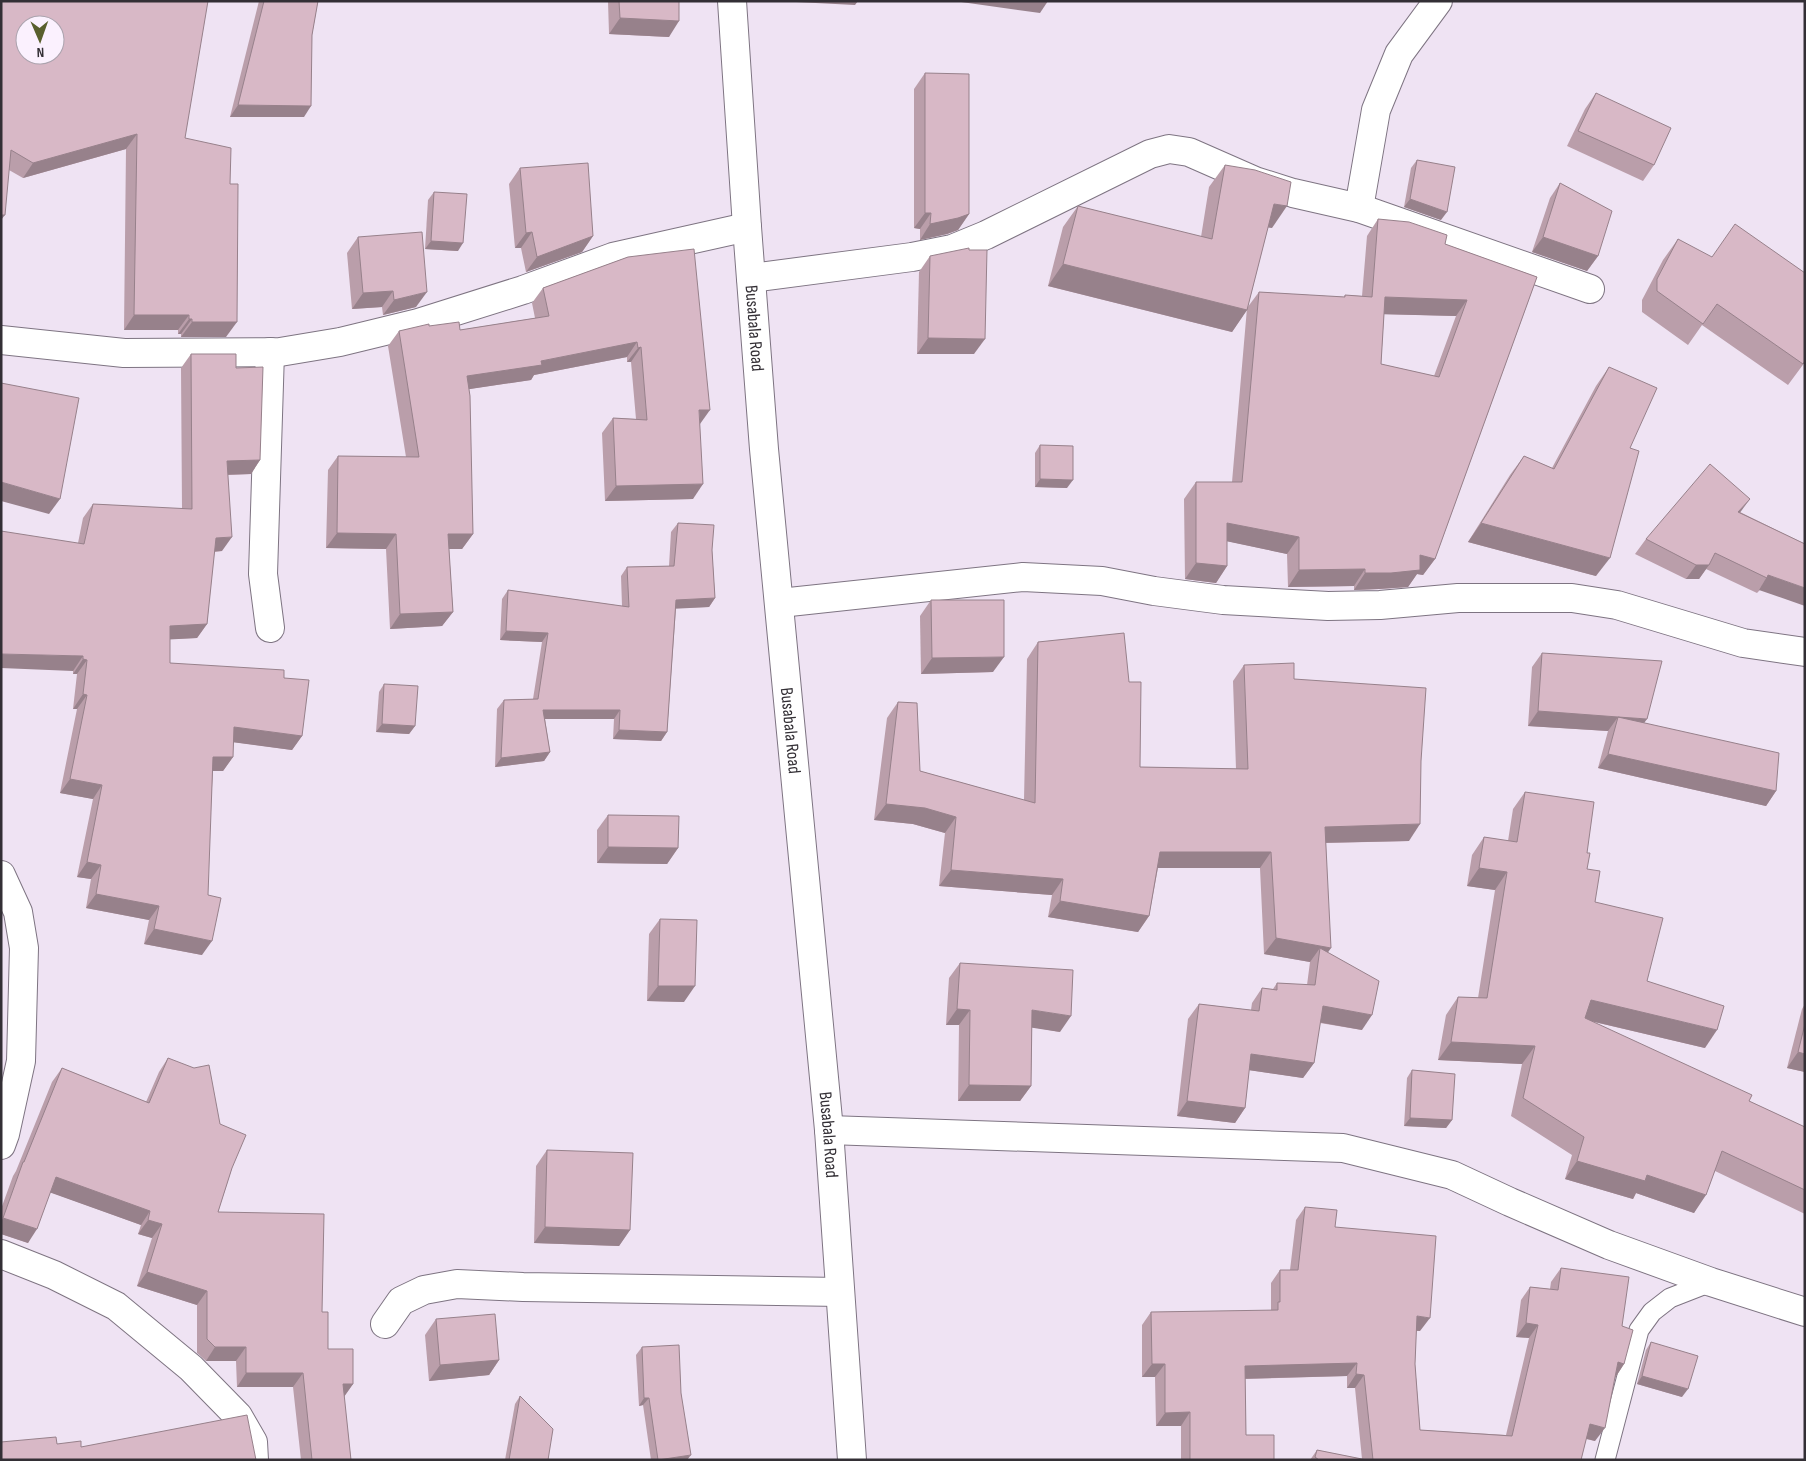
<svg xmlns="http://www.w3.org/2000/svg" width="1806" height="1461" font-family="'Sofia Sans Condensed',sans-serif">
  <rect width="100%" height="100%" fill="#efe3f3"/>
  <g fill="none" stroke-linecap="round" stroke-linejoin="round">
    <defs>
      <path id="lane" d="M1605,1460L1639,1330L1652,1312L1670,1298L1711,1282"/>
      <g id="street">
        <path d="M1359,208L1376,110L1399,54L1438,1"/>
        <path d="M751,278L912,257L952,249L986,235L1150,154L1169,149L1189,152L1255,181L1293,193L1359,208L1590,289"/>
        <path d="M1,340L124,353L280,352L340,342L418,323L523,290L613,257L747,227"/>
        <path d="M780,603L1023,577L1102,581L1154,591L1223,600L1328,606L1380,605L1458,598H1572L1617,605L1743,643L1805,652"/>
        <path d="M270,628L263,574L270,352"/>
        <path d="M1,875L18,912L24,948L21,1061L5,1134L1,1145"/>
        <path d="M829,1130L1343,1148L1452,1175L1510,1202L1609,1245L1711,1282L1805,1312"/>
        <path d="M1,1254L54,1275L116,1306L191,1368L238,1416L253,1442L254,1460"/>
        <path d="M385,1324L401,1301L424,1290L457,1284L523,1287L840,1292"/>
      </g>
      <g id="secondary">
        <path id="s1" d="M732,1L747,227L764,449L829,1130L852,1460"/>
      </g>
    </defs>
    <use href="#lane" stroke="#7e7482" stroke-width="21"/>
    <use href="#street" stroke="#7e7482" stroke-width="30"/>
    <use href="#secondary" stroke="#7e7482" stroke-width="30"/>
    <use href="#lane" stroke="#fff" stroke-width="19"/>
    <use href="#street" stroke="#fff" stroke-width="28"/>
    <use href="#secondary" stroke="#fff" stroke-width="28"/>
  </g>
  <g fill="#ba9eaa" fill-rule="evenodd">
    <path d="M1,1L185,138L226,337H181V334H178V330H124L126,149L23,178L9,170Z"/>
    <path d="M259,1H318L312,35L304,117H230Z"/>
    <path d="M608,1H679L669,37L609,34Z"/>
    <path d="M925,73L969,214L958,230L947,234L920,240V229L914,228V89Z"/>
    <path d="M1596,93L1654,165L1643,181L1567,146L1585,109Z"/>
    <path d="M1417,160L1441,220L1404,207L1411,168Z"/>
    <path d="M1225,165L1272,228L1268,227L1247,310L1232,332L1048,286L1063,227L1078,206L1201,237L1209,187Z"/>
    <path d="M520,168L593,236L582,252L526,272L521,248H515L509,184Z"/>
    <path d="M1560,183L1598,256L1587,271L1532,252L1550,198Z"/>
    <path d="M434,192L458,251L425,249L428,200Z"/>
    <path d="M1378,219L1445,244L1537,277L1435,559L1423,575L1417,574L1408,587L1379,589L1354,590V586L1288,587L1287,554L1227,541V566L1216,583L1185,579L1184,499L1196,482H1232L1247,308L1259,292L1344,297L1345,295L1362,296L1367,236ZM1384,314L1456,316L1434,376L1381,364Z"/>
    <path d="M358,237L416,307L383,315L382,307L352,309L347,253Z"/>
    <path d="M1678,239L1805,362L1788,385L1702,325L1688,345L1642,312V300L1663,260Z"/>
    <path d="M930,256L974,354H917L919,272Z"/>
    <path d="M628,257L700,424L693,499L605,501L602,433L613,418L636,419L631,362H627V357L534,375L531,380L469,389L473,534L462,549H449L453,612L442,626L390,629L386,549L326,548L328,470L338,456L406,457L388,346L399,331L429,326L460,330L535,318L532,303L543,288Z"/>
    <path d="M191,354L236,368L260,460L251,474L228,475L222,551L214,552L207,624L197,638L170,639V663L284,678L302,736L292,750L233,742V757L223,771H213L202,955L144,944L149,920L86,908L91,879L77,877L93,799L60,793L77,709H73L77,674H73V671L78,543L83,518L93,504L182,509L181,368Z"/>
    <path d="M1609,367L1630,448L1596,576L1468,542L1510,475L1524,456L1552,468L1596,386Z"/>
    <path d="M1040,445L1067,488L1035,487V453Z"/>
    <path d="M1740,512L1805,544L1757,593L1706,569L1699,579H1686L1635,554L1646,539Z"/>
    <path d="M678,523L712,550L715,598L709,607L676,608L667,732L661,741L613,739L614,719H545L550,752L544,761L495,767L497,709L504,700L533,699L542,642L500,640L502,599L508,590L622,606L621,576L627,567L669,566L671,532Z"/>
    <path d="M931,600L993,672L921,674L920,616Z"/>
    <path d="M1038,642L1129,682L1140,767L1236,769L1233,681L1244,665L1294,679L1409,841L1326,843L1328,952L1362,1030L1320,1023L1314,1063L1303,1078L1249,1070L1245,1108L1235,1123L1177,1116L1188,1019L1199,1004L1251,1010L1252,1003L1262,988L1273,989L1277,983L1307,985L1310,962L1264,954L1260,868H1158L1149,916L1138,932L1048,917L1052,895L939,886L945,833L913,824L874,820L887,718L898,702L920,771L1024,800L1027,659Z"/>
    <path d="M1542,653L1644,723L1776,791L1766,806L1598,768L1608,731L1528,726L1532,667Z"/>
    <path d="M384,684L415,726L409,734L376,732L379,692Z"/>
    <path d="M1525,792L1587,853V869L1595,902L1647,981L1705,1048L1590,1021L1749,1101L1805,1127V1214L1715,1171L1694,1213L1636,1193L1633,1199L1565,1179L1572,1155L1511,1116L1522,1064L1438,1060L1446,1015L1458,997L1478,998L1495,890L1467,886L1472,855L1484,837L1508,841L1513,809Z"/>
    <path d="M608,815L678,848L667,864L597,863V830Z"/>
    <path d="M660,919L684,1002L647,1001L649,934Z"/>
    <path d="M960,963L1060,1032L1032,1027L1031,1086L1020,1101H958L959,1025H946L949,978Z"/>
    <path d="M1805,1004V1072L1787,1068L1802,1009Z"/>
    <path d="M168,1058L220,1124L232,1168L218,1212L322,1312L328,1349L353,1384L344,1397L351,1460H301L293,1387H237L236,1361H206L197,1353V1305L137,1286L152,1238L138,1234L141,1225L50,1192L28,1243L1,1234V1209L13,1176L16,1171L52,1082L62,1068L146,1102L159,1072Z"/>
    <path d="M1412,1070L1452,1120L1446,1128L1404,1126L1407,1078Z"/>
    <path d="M547,1150L630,1230L619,1246L534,1243L536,1166Z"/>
    <path d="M1305,1207L1335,1227L1420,1331H1416L1415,1364L1420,1430L1506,1435L1529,1338L1516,1337L1521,1300L1530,1287L1550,1289L1551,1282L1561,1268L1622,1326L1624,1364L1615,1378L1595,1441L1586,1439L1581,1460H1310L1317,1450L1362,1459L1355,1388H1347V1376L1245,1379L1246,1435L1274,1460H1181V1426H1156L1155,1377H1142V1325L1151,1312L1271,1311V1283L1280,1270H1290L1296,1220Z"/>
    <path d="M436,1319L499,1360L489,1375L429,1381L425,1335Z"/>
    <path d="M1651,1342L1682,1397L1637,1384L1646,1350Z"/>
    <path d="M642,1347L681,1393L687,1460H651L643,1405L639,1406L636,1355Z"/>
    <path d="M520,1396L548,1460H505L515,1404Z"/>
  </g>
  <g fill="#97818b">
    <path d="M797,1H858L855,5L796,2Z"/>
    <path d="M954,1H1048L1040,13Z"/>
    <path d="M620,18L679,21L669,37L609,34Z"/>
    <path d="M238,105L311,106L304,117H230Z"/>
    <path d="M137,134L126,149L23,178L33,163Z"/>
    <path d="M1410,199L1447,212L1441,220L1404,207Z"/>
    <path d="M1274,204L1287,206L1272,228L1259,226Z"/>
    <path d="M925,213H931L920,229L914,228Z"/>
    <path d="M969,214L958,230L947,234L920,240L930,224Z"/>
    <path d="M1,215H5L1,220Z"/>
    <path d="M532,232L521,248H515L526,233Z"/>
    <path d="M593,236L582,252L526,272L537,257Z"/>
    <path d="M1543,237L1598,256L1587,271L1532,252Z"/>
    <path d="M431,241L463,243L458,251L425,249Z"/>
    <path d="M1063,264L1247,310L1232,332L1048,286Z"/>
    <path d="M393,291L382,307L352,309L363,293Z"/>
    <path d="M427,292L416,307L383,315L394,300Z"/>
    <path d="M1385,297L1467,300L1456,316L1374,314Z"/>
    <path d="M134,315H189L178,330H124Z"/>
    <path d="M189,319H192L181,334H178Z"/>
    <path d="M192,322H237L226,337H181Z"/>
    <path d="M928,338L985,339L974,354H917Z"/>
    <path d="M637,342L627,357L534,375L531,380L457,391L467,376Z"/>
    <path d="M641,347L631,362H627L638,348Z"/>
    <path d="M699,410H710L700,424Z"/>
    <path d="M260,460L251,474L217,475L227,461Z"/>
    <path d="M1040,479L1073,480L1067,488L1035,487Z"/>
    <path d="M1,482L60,499L49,514L1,501Z"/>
    <path d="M703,484L693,499L605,501L616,486Z"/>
    <path d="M1750,499L1739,514L1738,512Z"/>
    <path d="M1227,523L1299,537L1287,554L1216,539Z"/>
    <path d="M1481,523L1610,558L1596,576L1468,542Z"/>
    <path d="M337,533L396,534L386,549L326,548Z"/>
    <path d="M448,534H473L462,549H438Z"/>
    <path d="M232,537L222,551L206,552L216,538Z"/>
    <path d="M1420,555L1435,559L1423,575L1417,574L1408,587L1379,589L1354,590L1365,573Z"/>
    <path d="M1196,563L1227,566L1216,583L1185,579Z"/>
    <path d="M1696,565H1709L1699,579H1686Z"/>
    <path d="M1365,569L1354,586L1288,587L1299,570Z"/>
    <path d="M1768,575L1805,588V606L1759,590Z"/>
    <path d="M715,598L709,607L670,609L676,600Z"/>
    <path d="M453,612L442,626L390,629L400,614Z"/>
    <path d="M207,624L197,638L160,640L170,626Z"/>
    <path d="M506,631L548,633L542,642L500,640Z"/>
    <path d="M1,654L83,656L73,671L1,668Z"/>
    <path d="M1004,657L993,672L921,674L932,658Z"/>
    <path d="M83,659L87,660L77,674H73Z"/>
    <path d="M83,694L87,695L77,709H73Z"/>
    <path d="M543,710H620L614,719H537Z"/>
    <path d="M1538,711L1618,717L1608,731L1528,726Z"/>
    <path d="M1618,717L1647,719L1637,733Z"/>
    <path d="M382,724L415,726L409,734L376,732Z"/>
    <path d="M234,727L302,736L292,750L224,741Z"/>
    <path d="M619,730L667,732L661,741L613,739Z"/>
    <path d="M550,752L544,761L495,767L501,758Z"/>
    <path d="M1608,754L1776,791L1766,806L1598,768Z"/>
    <path d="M213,757H233L223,771H203Z"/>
    <path d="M70,779L102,785L93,799L60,793Z"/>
    <path d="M886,804L925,808L956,817L945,833L913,824L874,820Z"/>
    <path d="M1420,824L1409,841L1314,843L1325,827Z"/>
    <path d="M608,847L678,848L667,864L597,863Z"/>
    <path d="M1160,852H1271L1260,868H1149Z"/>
    <path d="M87,862L101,865L91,879L77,877Z"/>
    <path d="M1479,868L1507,872L1495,890L1467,886Z"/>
    <path d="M951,870L1063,879L1052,895L939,886Z"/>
    <path d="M96,894L159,906L149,920L86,908Z"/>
    <path d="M1060,901L1149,916L1138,932L1048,917Z"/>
    <path d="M154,929L212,941L202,955L144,944Z"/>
    <path d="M1276,938L1331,948L1320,964V948L1310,962L1264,954Z"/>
    <path d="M658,986H695L684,1002L647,1001Z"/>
    <path d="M1591,1000L1717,1030L1705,1048L1578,1018Z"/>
    <path d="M1323,1006L1372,1015L1362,1030L1312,1021Z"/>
    <path d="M957,1009L970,1010L959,1025H946Z"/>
    <path d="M1032,1010L1071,1016L1060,1032L1021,1026Z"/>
    <path d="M1451,1042L1535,1046L1522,1064L1438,1060Z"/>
    <path d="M1798,1052L1805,1054V1072L1787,1068Z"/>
    <path d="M1251,1054L1314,1063L1303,1078L1241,1069Z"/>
    <path d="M969,1085L1031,1086L1020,1101H958Z"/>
    <path d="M1187,1101L1245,1108L1235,1123L1177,1116Z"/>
    <path d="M1410,1118L1452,1120L1446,1128L1404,1126Z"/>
    <path d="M1577,1161L1647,1175L1706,1195L1694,1213L1636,1193L1633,1199L1565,1179Z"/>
    <path d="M56,1177L150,1211L141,1225L46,1191Z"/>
    <path d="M3,1218L37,1229L28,1243L1,1234V1221Z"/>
    <path d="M148,1220L162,1224L152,1238L138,1234Z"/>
    <path d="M545,1227L630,1230L619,1246L534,1243Z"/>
    <path d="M147,1272L207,1291L197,1305L137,1286Z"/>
    <path d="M1417,1316L1430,1318L1420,1331L1408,1330Z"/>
    <path d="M1526,1323L1538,1325L1529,1338L1516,1337Z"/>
    <path d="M215,1347H246L236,1361H206Z"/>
    <path d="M499,1360L489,1375L429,1381L440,1365Z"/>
    <path d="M1618,1362L1624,1364L1615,1378Z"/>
    <path d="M1357,1363L1347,1376L1235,1379L1245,1366Z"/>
    <path d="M1152,1364H1165L1155,1377H1142Z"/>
    <path d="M246,1373H303L293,1387H237Z"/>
    <path d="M1356,1374L1364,1375L1355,1388H1347Z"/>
    <path d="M1642,1376L1688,1389L1682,1397L1637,1384Z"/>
    <path d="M343,1384H353L343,1398Z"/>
    <path d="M644,1398H649L643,1405L639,1406Z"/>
    <path d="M1190,1412L1181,1426H1156L1165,1413Z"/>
    <path d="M1590,1424L1605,1428L1595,1441L1580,1437Z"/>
    <path d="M691,1455L687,1460H658Z"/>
  </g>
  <g fill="#d8b8c6" stroke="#97818b" fill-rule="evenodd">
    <path d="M1,1H208L185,138L231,148L230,184H238L237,322H192V319H189V315H134L137,134L33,163L11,150L5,215H1ZM25,25H55V55H25Z"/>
    <path d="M264,1H318L312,35L311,106L238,105Z"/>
    <path d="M619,1H679V21L620,18Z"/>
    <path d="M925,73L969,74V214L958,218L930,224L931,213H925Z"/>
    <path d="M1596,93L1671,128L1654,165L1578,131Z"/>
    <path d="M1417,160L1455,167L1447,212L1410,199Z"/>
    <path d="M588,163L593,236L537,257L532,232L526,233L520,168Z"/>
    <path d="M1225,165L1255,170L1291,182L1287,206L1274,204L1247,310L1063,264L1078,206L1212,239Z"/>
    <path d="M1560,183L1612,211L1598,256L1543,237Z"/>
    <path d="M434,192L467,194L463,243L431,241Z"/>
    <path d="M1378,219L1409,222L1447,235L1445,244L1537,277L1435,559L1420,555V570L1391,573H1365V569L1299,570V537L1227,523V566L1196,563V482H1242L1259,292L1345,297V295L1372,297ZM1385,297L1467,300L1439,377L1381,364Z"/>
    <path d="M1735,224L1805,273V361L1803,364L1717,304L1703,324L1657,291V279L1678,239L1712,257Z"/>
    <path d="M422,232L427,292L394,300L393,291L363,293L358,237Z"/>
    <path d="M969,248V250H987L985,339L928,338L930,256Z"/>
    <path d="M694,249L710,410H699L703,484L616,486L613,418L647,420L641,347L638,348L637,342L541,361L542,365L467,376L470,396L473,534H448L453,612L400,614L396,534L337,533L338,456L419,457L399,331L429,324V326L459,322L460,330L549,316L543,288L628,257Z"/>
    <path d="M191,354H236V368L263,367L260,460L227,461L232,537L216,538L207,624L170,626V663L284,670V678L309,680L302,736L234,727L233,757H213L208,895L221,898L212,941L154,929L159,906L96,894L101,865L87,862L102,785L70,779L87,695L83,694L87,660L83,659V656L1,654V531L84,544L93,504L192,509Z"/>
    <path d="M1609,367L1657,388L1630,448L1639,451L1610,558L1481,523L1524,456L1554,469Z"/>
    <path d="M1,383L79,398L60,499L1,482Z"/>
    <path d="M1040,445L1073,446V480L1040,479Z"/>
    <path d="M1710,464L1750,499L1738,512L1805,544V588L1768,575L1767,578L1715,553L1709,565H1696L1646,539Z"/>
    <path d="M678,523L714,525L712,550L715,598L676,600L667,732L619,730L620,710H543L550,752L501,758L504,700L538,699L548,633L506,631L508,590L629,607L627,567L674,566Z"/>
    <path d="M931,600H1004V657L932,658Z"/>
    <path d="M1124,633L1129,682H1141L1140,767L1248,769L1244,665L1294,663V679L1426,688L1421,761L1420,824L1325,827L1331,948L1276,938L1271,852H1160L1149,916L1060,901L1063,879L951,870L956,817L925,808L886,804L898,702L917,703L920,771L1035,803L1038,642Z"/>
    <path d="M1542,653L1662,661L1647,719L1618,717L1779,753L1776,791L1608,754L1618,717L1538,711Z"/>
    <path d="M384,684L418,686L415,726L382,724Z"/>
    <path d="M1525,792L1594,802L1587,853H1590L1587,869L1600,871L1595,902L1663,918L1647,981L1724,1006L1717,1030L1591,1000L1585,1018L1752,1095L1749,1101L1805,1127V1190L1722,1151L1706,1195L1647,1175L1645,1181L1577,1161L1584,1137L1523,1098L1535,1046L1451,1042L1458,997L1487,998L1507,872L1479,868L1484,837L1517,842Z"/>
    <path d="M608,815L679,816L678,848L608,847Z"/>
    <path d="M660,919L697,920L695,986H658Z"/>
    <path d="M1320,948L1379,981L1372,1015L1323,1006L1314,1063L1251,1054L1245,1108L1187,1101L1199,1004L1259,1011L1262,988L1277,990V983L1315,985Z"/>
    <path d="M960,963L1073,970L1071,1016L1032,1010L1031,1086L969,1085L970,1010L957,1009Z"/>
    <path d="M1805,1024V1054L1798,1052Z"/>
    <path d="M168,1058L194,1068L209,1065L220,1124L246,1135L232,1168L218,1212L324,1214L322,1312H328V1349H353V1384H343L351,1460H312L303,1373H246V1347H215L207,1339V1291L147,1272L162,1224L148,1220L150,1211L56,1177L37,1229L3,1218L23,1162H24L62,1068L149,1103Z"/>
    <path d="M1412,1070L1455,1074L1452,1120L1410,1118Z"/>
    <path d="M547,1150L633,1153L630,1230L545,1227Z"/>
    <path d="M1305,1207L1337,1210L1335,1227L1436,1236L1430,1318L1417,1316L1415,1364L1420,1430L1512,1436L1538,1325L1526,1323L1530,1287L1558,1290L1561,1268L1629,1277L1622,1326L1633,1330L1624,1364L1618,1362L1605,1428L1590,1424L1581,1460H1373L1364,1375L1356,1374L1357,1363L1245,1366L1246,1435H1274V1460H1190V1412L1165,1413V1364H1152L1151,1312L1278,1310V1302H1280V1270H1298Z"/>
    <path d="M495,1314L499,1360L440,1365L436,1319Z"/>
    <path d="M1651,1342L1698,1356L1688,1389L1642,1376Z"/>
    <path d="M679,1345L681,1393L691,1455L658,1460L649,1398H644L642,1347Z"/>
    <path d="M520,1396L553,1429L548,1460H509Z"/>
    <path d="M247,1415L256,1460H1V1442L56,1437L57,1444L81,1441V1447Z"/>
    <path d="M1317,1450L1367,1460H1319L1315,1457Z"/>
  </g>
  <g text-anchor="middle" stroke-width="4" stroke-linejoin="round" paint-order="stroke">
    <g font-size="18" fill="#332f35" stroke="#fbf1fe">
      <text dy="6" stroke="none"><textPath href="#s1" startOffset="328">Busabala Road</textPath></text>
      <text dy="6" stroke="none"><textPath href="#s1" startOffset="732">Busabala Road</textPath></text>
      <text dy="6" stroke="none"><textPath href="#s1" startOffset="1138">Busabala Road</textPath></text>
    </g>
  </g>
  <rect width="1806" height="1461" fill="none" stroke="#332f35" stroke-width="5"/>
  <g transform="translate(40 40) rotate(178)"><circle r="24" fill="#fbf1fe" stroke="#aba3ae"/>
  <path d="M0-4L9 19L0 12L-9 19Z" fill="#595f2d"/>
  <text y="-8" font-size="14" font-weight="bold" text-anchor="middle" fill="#332f35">N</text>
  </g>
</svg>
